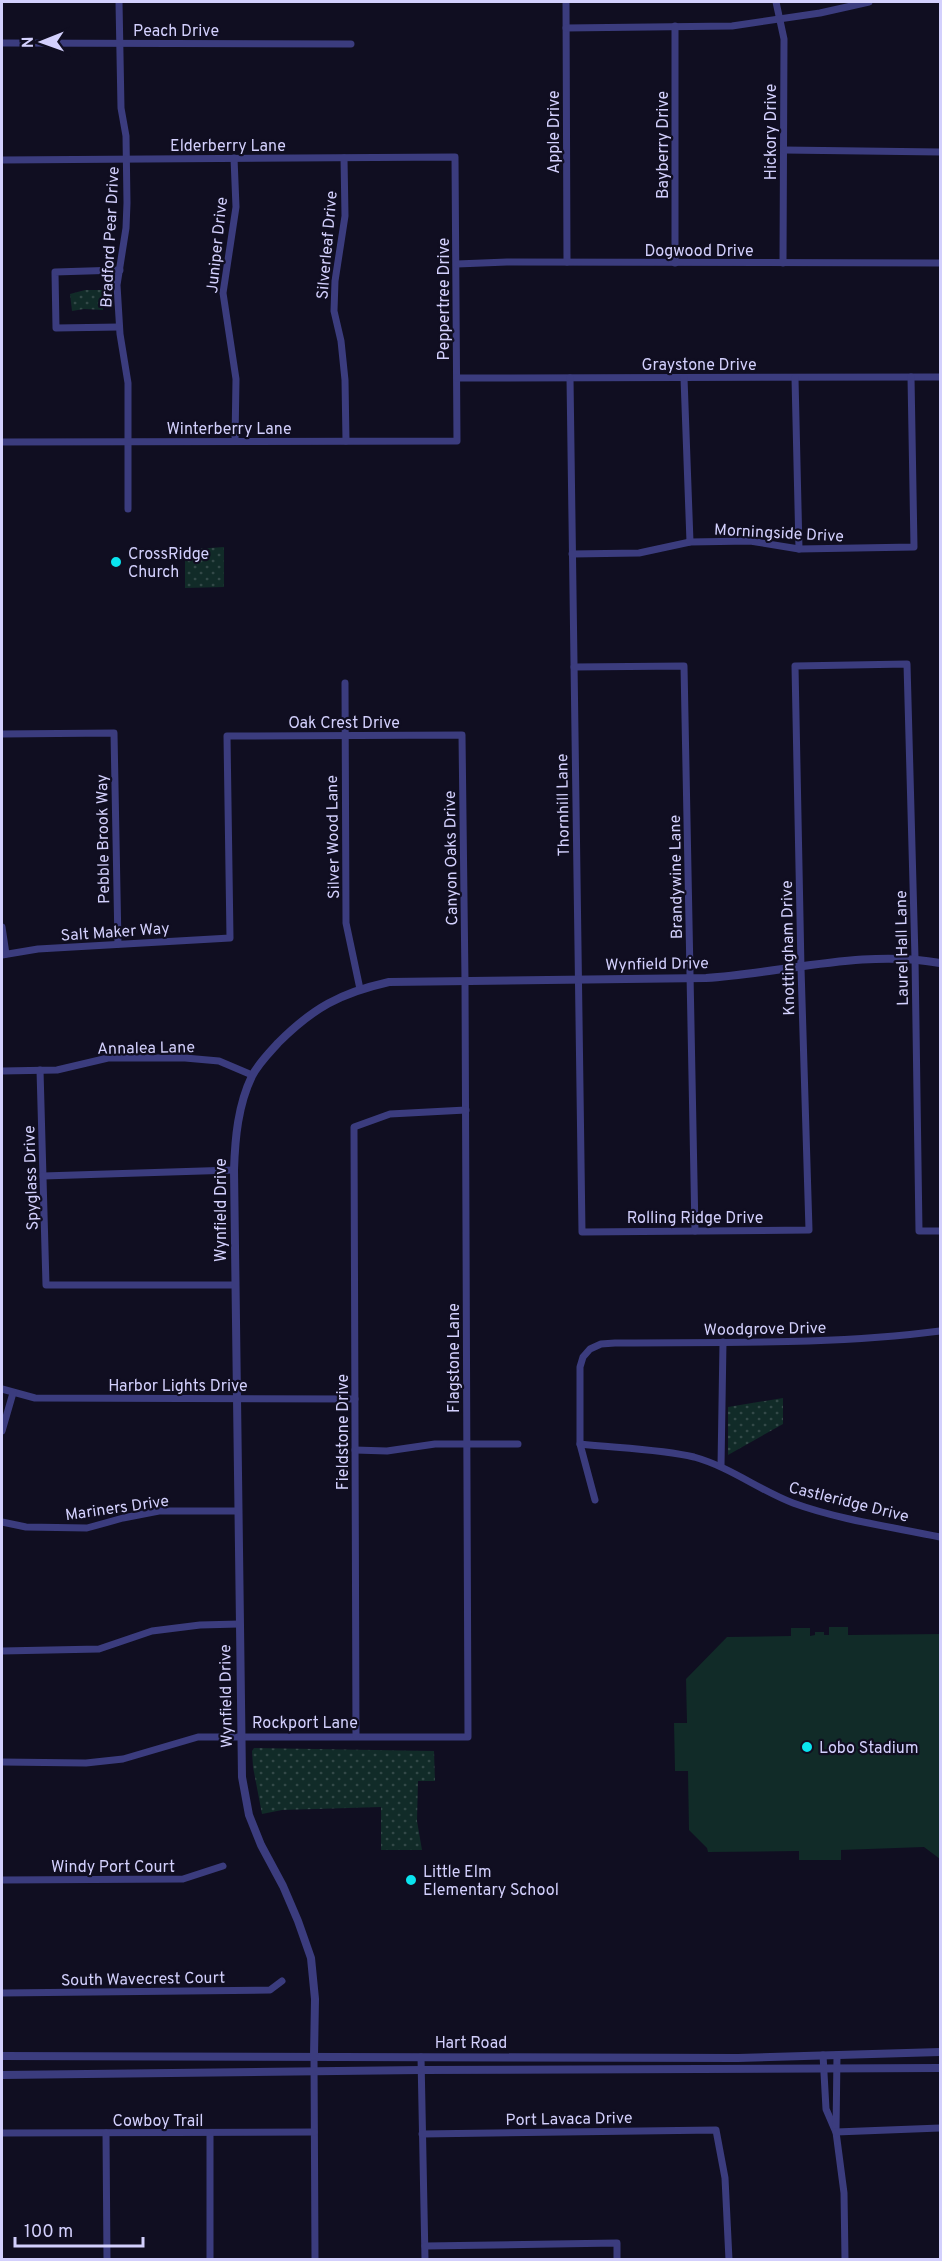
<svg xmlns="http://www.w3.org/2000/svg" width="942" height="2261" font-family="Overpass,sans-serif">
  <defs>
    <pattern id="park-dots" width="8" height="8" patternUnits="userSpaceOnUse" patternTransform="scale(1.5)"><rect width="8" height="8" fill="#112b28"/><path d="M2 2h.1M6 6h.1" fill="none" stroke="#334948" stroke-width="1.8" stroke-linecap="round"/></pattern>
  </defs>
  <rect width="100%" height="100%" fill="#100e21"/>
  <g fill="url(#park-dots)">
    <path d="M85,290H103V310L84,309L72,311L70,294Z"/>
    <path d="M224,547V587L185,588V556H181V550Z"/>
    <path d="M783,1398V1424L728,1455V1407Z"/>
    <path d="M254,1748L434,1751L435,1781H418L417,1821L422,1850H381V1807L282,1810L262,1814L253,1767L252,1751Z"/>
  </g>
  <path fill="#112b28" d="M829,1627H848V1635L940,1634V1859L924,1847L841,1850V1860H799V1851L708,1852L707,1848L689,1830L688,1771H675L674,1723H687L686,1679L727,1637L791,1636V1628H810V1636L815,1635V1632H824V1635H829Z"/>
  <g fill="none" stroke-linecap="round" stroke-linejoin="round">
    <g stroke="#3b3c7e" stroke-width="7">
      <path d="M119,2L121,108L126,136L127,203L126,228L117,285L120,334L128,383V509"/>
      <path d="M566,2L567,262"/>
      <path d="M776,2L784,39L783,263"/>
      <path d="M566,28L732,26L820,13L869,2"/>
      <path d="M2,43L351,44"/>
      <path d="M784,150L940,152"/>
      <path d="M234,158L236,207L223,293L236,379L235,441"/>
      <path d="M344,158L345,216L335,281L334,311L341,341L345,380L346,441"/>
      <path d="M2,160L455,157L457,441L2,442"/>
      <path d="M675,263V26"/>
      <path d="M457,264L507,262L940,263"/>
      <path d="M119,327L56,328L55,272L120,270"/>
      <path d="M457,378L940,377"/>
      <path d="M570,378L582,1232L809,1230L801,968L795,666L907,664L915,958L919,1231H940"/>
      <path d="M684,378L690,542"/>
      <path d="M795,378L799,549"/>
      <path d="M572,554L639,553L690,542L750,541L799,549L914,547L911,377"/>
      <path d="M574,667L684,666L695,1231"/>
      <path d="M345,683L346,923L360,989"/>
      <path d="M2,734L114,733L118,944"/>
      <path d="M2,927L6,954"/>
      <path d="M2,955L38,949L230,938L227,736L462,735L465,980L468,1737H198L123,1759L86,1763L2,1762"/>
      <path d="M40,1070L46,1285H235"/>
      <path d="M2,1071L57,1070L108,1058H185L219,1061L252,1075"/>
      <path d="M43,1176L234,1170"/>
      <path d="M2,1389L35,1398L355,1399"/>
      <path d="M2,1431L13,1393"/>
      <path d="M580,1444C615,1448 660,1449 694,1457C730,1467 759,1490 793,1503C840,1520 892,1527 940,1537"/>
      <path d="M355,1450L387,1451L435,1444H518"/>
      <path d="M721,1466L723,1342"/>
      <path d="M595,1500L580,1444V1367L583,1357L590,1349L601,1344L615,1343C724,1342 832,1345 940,1331"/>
      <path d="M2,1522L26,1527L87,1528L123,1518L159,1511H237"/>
      <path d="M2,1651L99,1649L152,1631L200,1625L239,1624"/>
      <path d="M356,1736L354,1127L390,1114L466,1110"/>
      <path d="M2,1880L183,1879L223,1866"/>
      <path d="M2,1993L270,1990L282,1981"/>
      <path d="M823,2055L826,2109L835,2130"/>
      <path d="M837,2055L836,2132L844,2193L845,2260"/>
      <path d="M314,2056L315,2260"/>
      <path d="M421,2057L425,2260"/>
      <path d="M836,2132L940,2128"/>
      <path d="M2,2133L314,2132"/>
      <path d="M106,2133L107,2260"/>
      <path d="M210,2133V2260"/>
      <path d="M422,2134L716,2130L725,2178L729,2260"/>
      <path d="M425,2246L617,2243V2260"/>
    </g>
    <g stroke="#3b3c7e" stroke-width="8">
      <path d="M2,2056L738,2058L940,2052"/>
      <path d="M314,2056L315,1999L311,1958L298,1921L283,1886L261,1845L249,1815L242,1777L234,1170C235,1138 238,1105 252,1076C258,1064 269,1053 278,1043C313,1008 340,993 389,982L706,978C784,973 863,949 940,963"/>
      <path d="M2,2075L421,2070L940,2068"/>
    </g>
  </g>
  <g fill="#0ae4ef" stroke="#100e21" stroke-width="2">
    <circle cx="116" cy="562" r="6"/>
    <circle cx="807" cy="1747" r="6"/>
    <circle cx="411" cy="1880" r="6"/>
  </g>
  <g text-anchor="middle" stroke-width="4.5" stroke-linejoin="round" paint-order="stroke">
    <g font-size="16" fill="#d3d0fd" stroke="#100e21">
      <text x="176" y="36">Peach Drive</text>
      <text transform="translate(553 132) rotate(-90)" y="6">Apple Drive</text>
      <text transform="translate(770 132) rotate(-90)" y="6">Hickory Drive</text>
      <text x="228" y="151">Elderberry Lane</text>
      <text transform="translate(662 145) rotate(-90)" y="6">Bayberry Drive</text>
      <text transform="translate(109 237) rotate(-87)" y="6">Bradford Pear Drive</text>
      <text transform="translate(216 245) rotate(-84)" y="6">Juniper Drive</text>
      <text transform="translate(326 245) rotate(-85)" y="6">Silverleaf Drive</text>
      <text x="699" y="256">Dogwood Drive</text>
      <text transform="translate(443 299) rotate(-90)" y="6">Peppertree Drive</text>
      <text x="699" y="370">Graystone Drive</text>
      <text x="229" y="434">Winterberry Lane</text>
      <text transform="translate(779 532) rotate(3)" y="6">Morningside Drive</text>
      <text x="344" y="728">Oak Crest Drive</text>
      <text transform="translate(562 805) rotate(-91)" y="6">Thornhill Lane</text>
      <text transform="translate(332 837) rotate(-91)" y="6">Silver Wood Lane</text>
      <text transform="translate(102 839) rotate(-91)" y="6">Pebble Brook Way</text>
      <text transform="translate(450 858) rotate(-91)" y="6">Canyon Oaks Drive</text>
      <text transform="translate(675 877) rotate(-91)" y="6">Brandywine Lane</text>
      <text transform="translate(115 931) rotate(-4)" y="6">Salt Maker Way</text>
      <text transform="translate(787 948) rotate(-91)" y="6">Knottingham Drive</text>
      <text transform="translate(901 948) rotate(-91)" y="6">Laurel Hall Lane</text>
      <text transform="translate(657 963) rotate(-1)" y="6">Wynfield Drive</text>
      <text transform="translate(146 1047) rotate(-1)" y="6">Annalea Lane</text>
      <text transform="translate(30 1178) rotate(-92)" y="6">Spyglass Drive</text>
      <text transform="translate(220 1210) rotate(-90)" y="6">Wynfield Drive</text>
      <text x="695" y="1223">Rolling Ridge Drive</text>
      <text transform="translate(765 1328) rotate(-1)" y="6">Woodgrove Drive</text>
      <text transform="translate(453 1358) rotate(-90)" y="6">Flagstone Lane</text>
      <text x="178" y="1391">Harbor Lights Drive</text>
      <text transform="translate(342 1432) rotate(-90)" y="6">Fieldstone Drive</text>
      <text transform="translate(849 1501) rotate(14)" y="6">Castleridge Drive</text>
      <text transform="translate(117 1507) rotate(-8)" y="6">Mariners Drive</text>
      <text transform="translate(225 1696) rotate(-91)" y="6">Wynfield Drive</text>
      <text x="305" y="1728">Rockport Lane</text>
      <text x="113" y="1872">Windy Port Court</text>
      <text transform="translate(143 1978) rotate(-1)" y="6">South Wavecrest Court</text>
      <text x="471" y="2048">Hart Road</text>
      <text transform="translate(569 2118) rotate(-1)" y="6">Port Lavaca Drive</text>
      <text x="158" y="2126">Cowboy Trail</text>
    </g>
    <g font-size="16" fill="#d3d0fd" stroke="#100e21" text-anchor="start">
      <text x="128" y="559">CrossRidge<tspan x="128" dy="18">Church</tspan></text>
      <text x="819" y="1753">Lobo Stadium</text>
      <text x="423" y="1877">Little Elm<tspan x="423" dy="18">Elementary School</tspan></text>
    </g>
  </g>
  <rect width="942" height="2261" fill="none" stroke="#d3d0fd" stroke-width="6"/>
  <g transform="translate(42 42) rotate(269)" stroke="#100e21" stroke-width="4.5" paint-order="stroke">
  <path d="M0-4.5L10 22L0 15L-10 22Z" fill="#d3d0fd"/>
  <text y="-9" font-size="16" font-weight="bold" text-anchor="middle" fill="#d3d0fd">N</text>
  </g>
  <path d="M15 2237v9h128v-9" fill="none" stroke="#d3d0fd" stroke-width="3"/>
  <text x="24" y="2237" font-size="18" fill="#d3d0fd" stroke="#100e21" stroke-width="4.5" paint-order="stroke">100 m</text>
</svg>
